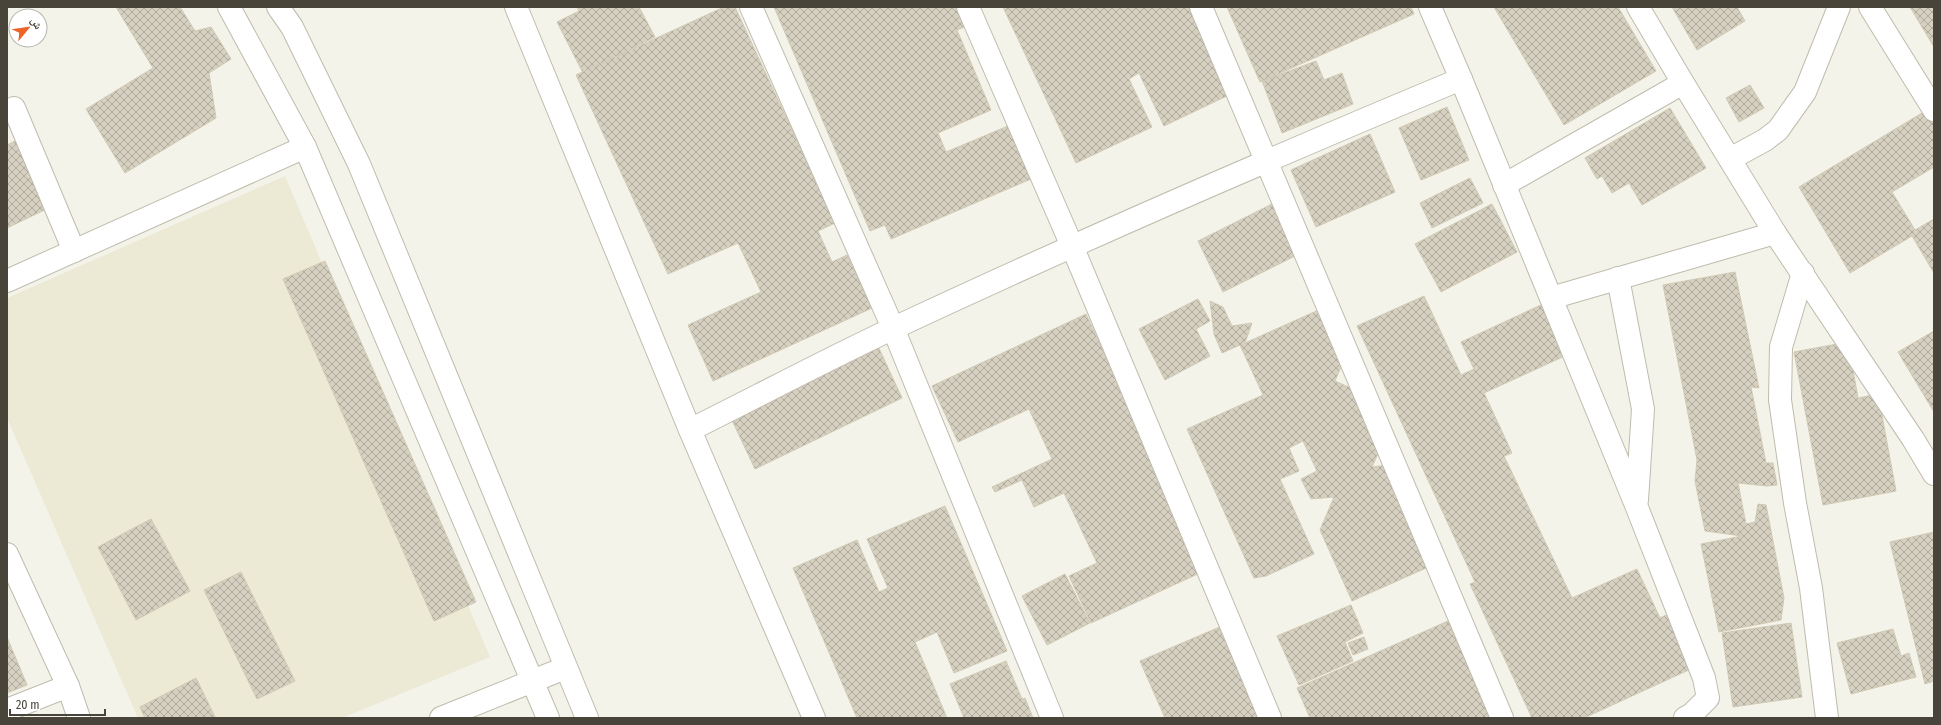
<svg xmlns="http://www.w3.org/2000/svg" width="1941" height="725" font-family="'Fira Sans Condensed','Noto Naskh Arabic',sans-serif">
  <defs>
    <pattern id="building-cross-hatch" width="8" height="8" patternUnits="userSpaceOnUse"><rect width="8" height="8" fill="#d5d0c0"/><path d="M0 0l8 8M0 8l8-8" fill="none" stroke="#afaa9d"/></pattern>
  </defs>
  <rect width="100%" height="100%" fill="#f4f3ea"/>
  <path fill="#ece9d5" d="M285,176L490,657L342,718H138L7,418V298Z"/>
  <g fill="url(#building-cross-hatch)" stroke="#d0c9b4">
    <path d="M116,7H180L195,31L211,27L231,59L209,73L216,118L125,173L86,109L153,68Z"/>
    <path d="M577,7H639L655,37L583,73L557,22L579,11Z"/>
    <path d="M724,7H735L835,223L818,231L832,262L847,255L872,308L713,381L688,325L761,292L738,243L668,274L576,75Z"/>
    <path d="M774,7H959L967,26L957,30L991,110L938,133L946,152L1008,126L1031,179L891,239L885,225L870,231Z"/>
    <path d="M1003,7H1193L1233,93L1164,126L1139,73L1129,79L1152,127L1076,163Z"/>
    <path d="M1227,7H1411L1414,14L1260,82Z"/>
    <path d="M1494,7H1618L1656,71L1564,125Z"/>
    <path d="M1672,7H1737L1745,21L1697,50Z"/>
    <path d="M1910,7H1934V47Z"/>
    <path d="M1316,61L1324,80L1342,73L1353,104L1282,133L1262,81Z"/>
    <path d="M1750,85L1764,108L1739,122L1726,98Z"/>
    <path d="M1447,107L1469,160L1421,180L1399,128Z"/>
    <path d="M1670,108L1706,168L1642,205L1629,183L1612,193L1602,176L1597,179L1585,158Z"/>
    <path d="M1927,110L1934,121V167L1892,192L1915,230L1934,219V273L1912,236L1850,273L1799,187Z"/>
    <path d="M1370,134L1395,192L1316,227L1291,170Z"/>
    <path d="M23,137L55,205L7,228V145Z"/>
    <path d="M1470,178L1483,203L1432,228L1420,203Z"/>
    <path d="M1272,204L1297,255L1223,292L1198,241Z"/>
    <path d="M1492,204L1517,252L1441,292L1415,244Z"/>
    <path d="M325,261L476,602L434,621L283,279Z"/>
    <path d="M1735,272L1759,388L1751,387L1766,463H1773L1777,485L1767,486L1738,483L1746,524L1755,522L1758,504L1766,505L1784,598L1781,620L1719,632L1701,544L1742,536L1705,531L1695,481L1697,460L1663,285Z"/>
    <path d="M1424,296L1461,375L1474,369L1461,342L1543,304L1567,355L1484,393L1512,453L1504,456L1572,598L1637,569L1660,618L1668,614L1693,668L1584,718H1532L1470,584L1475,582L1357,326Z"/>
    <path d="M1198,299L1210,321L1196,329L1210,356L1165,380L1139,329Z"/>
    <path d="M1210,301L1223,307L1232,326L1252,323L1245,343L1323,308L1345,357L1335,381L1353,389L1380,449L1372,467L1389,465L1433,565L1352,601L1320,530L1334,497L1311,499L1301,479L1317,471L1303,441L1289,448L1299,471L1280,479L1314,554L1266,576L1254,578L1187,429L1263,395L1240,345L1222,353L1214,334Z"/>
    <path d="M1086,314L1156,464L1152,466L1202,572L1091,623L1069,576L1097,563L1064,493L1034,507L1022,480L995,492L992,487L1052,459L1029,409L958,442L932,386Z"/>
    <path d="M1934,331V412L1898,352Z"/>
    <path d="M1848,342L1858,398L1878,394L1896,491L1823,505L1794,352Z"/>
    <path d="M877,344L902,398L755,469L729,414Z"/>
    <path d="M945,506L1007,651L954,673L937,632L915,642L947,718H857L793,568L857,540L879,592L888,588L867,539Z"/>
    <path d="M151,519L190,591L136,620L98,547Z"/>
    <path d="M1934,532V681L1925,684L1890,542Z"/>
    <path d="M241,572L295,681L257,699L204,590Z"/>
    <path d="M1065,574L1090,623L1047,645L1022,596Z"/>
    <path d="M1351,605L1363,633L1345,642L1353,661L1299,685L1277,636Z"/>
    <path d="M1448,621L1470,670L1497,718H1310L1297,688Z"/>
    <path d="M1791,623L1802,697L1733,707L1722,633Z"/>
    <path d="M1222,626L1262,718H1165L1140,661Z"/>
    <path d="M1893,629L1901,656L1909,653L1916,677L1851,694L1837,643Z"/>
    <path d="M7,637L27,685L7,693Z"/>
    <path d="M1364,637L1368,649L1353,655L1348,643Z"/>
    <path d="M1006,661L1022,699L1025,698L1033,718H964L950,684Z"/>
    <path d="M196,678L215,717L145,718L140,707Z"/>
  </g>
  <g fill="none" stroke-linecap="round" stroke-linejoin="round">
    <defs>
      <g id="minor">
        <path d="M229,7L305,147L548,718"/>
        <path d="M278,7L292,27L359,164L587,718"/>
        <path d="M516,7L690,430L814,718"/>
        <path d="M751,7L893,328L1052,718"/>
        <path d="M968,7L1072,246L1270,718"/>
        <path d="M1201,7L1502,718"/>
        <path d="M1430,7L1461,79L1636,505L1704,678L1708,698L1692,714L1685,718"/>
        <path d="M1638,7L1683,83L1775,233L1913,439L1934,474"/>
        <path d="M1870,7L1934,110"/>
        <path d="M14,108L74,251"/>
        <path d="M1730,159L1765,140L1778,130L1805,92L1839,7"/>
        <path d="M1504,185L1683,83"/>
        <path d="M1803,273L1781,347L1780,400L1795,503L1811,588L1827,718"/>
        <path d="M1618,278L1643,409L1637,500"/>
        <path d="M7,281L305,147"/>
        <path d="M1551,298L1775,233"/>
        <path d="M690,430C758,396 826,360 896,327C1082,240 1271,158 1461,79"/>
        <path d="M7,554L68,686L79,718"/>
        <path d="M7,710L68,686"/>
        <path d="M441,718L565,668"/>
      </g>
    </defs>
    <use href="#minor" stroke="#bfbcad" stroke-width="24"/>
    <use href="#minor" stroke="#fff" stroke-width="22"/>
  </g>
  <rect width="1941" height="725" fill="none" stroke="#484439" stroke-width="16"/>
  <g transform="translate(28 28) rotate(61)"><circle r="19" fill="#ffffff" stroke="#b6b4b0"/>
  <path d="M0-3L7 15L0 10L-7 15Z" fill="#ee6327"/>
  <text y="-6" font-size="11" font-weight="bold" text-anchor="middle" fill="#484439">ش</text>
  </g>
  <path d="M10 709v6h95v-6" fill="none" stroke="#484439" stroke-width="2"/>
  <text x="16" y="709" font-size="12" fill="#484439" stroke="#ffffff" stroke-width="3" paint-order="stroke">20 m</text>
</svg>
